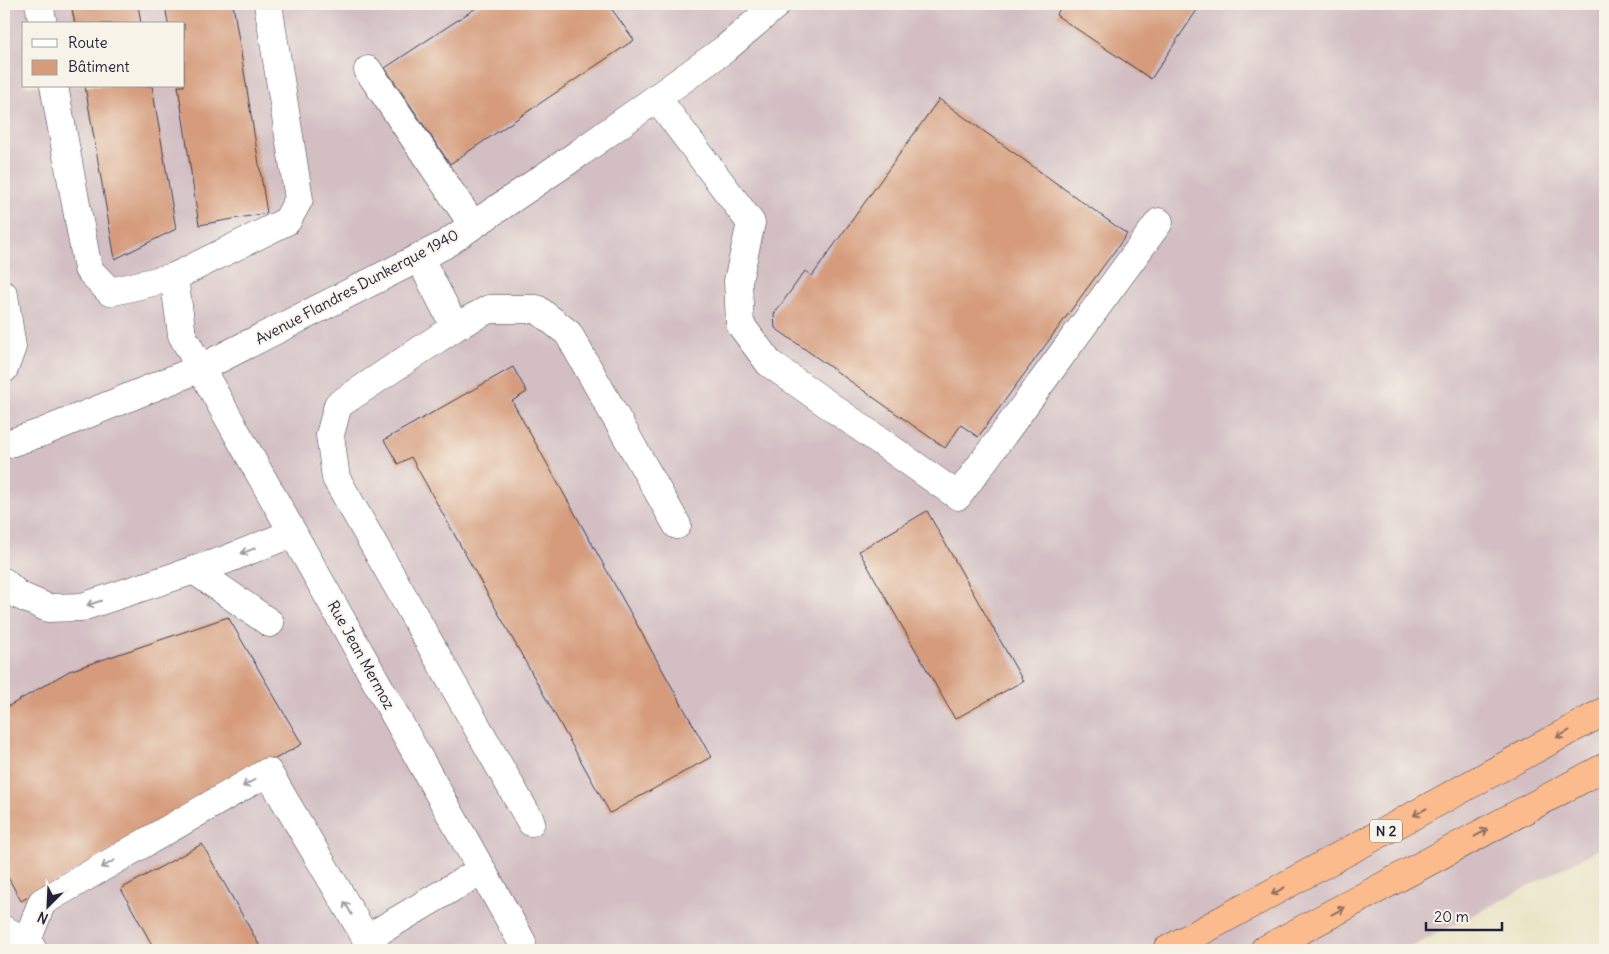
<svg xmlns="http://www.w3.org/2000/svg" width="1609" height="954" font-family="Delius,sans-serif">
  <rect width="100%" height="100%" fill="#f7f3e8"/>
  <filter id="ink" filterUnits="userSpaceOnUse"><feTurbulence type="fractalNoise" baseFrequency=".02" numOctaves="2"/><feDisplacementMap in="SourceGraphic" scale="10" xChannelSelector="R" yChannelSelector="G"/><feConvolveMatrix kernelMatrix="1 2 1 2 8 2 1 2 1" color-interpolation-filters="sRGB"/></filter>
  <filter id="wash" filterUnits="userSpaceOnUse"><feTurbulence type="fractalNoise" baseFrequency=".0096" numOctaves="4" result="noise"/><feDisplacementMap in="SourceGraphic" scale="20" xChannelSelector="R" yChannelSelector="G"/><feGaussianBlur stdDeviation="1.12" result="paint"/><feColorMatrix in="noise" values="0 0 0 0 0 0 0 0 0 0 0 0 0 0 0 0 0 1.4 0 .05"/><feComposite in="paint" operator="in"/></filter>
  <g filter="url(#wash)">
    <rect width="100%" height="100%" fill="#ebe5c8"/>
    <path fill="#d2bec3" fill-rule="evenodd" d="M4,4H1605V846L1406,950H4ZM24,24H184V86H24Z"/>
    <g id="blocks">
      <g fill="#d59b7b">
        <path d="M71,4H138L141,24H75Z"/>
        <path d="M165,4H233L267,213L199,225L178,86H184V24H168Z"/>
        <path d="M482,4H608L634,40L450,164L385,68Z"/>
        <path d="M1059,4H1201L1151,79L1056,15L1062,6Z"/>
        <path d="M85,86H152L176,229L115,259Z"/>
        <path d="M939,99L1127,234L978,437L961,425L945,448L775,328L774,314L805,271L812,276Z"/>
        <path d="M513,367L527,392L512,401L711,757L610,813L411,457L398,464L384,440Z"/>
        <path d="M927,511L1023,681L955,719L859,551Z"/>
        <path d="M228,617L302,744L21,901L4,870V709L69,671Z"/>
        <path d="M202,844L262,950H155L121,889Z"/>
      </g>
    </g>
  </g>
  <g filter="url(#ink)">
    <use href="#blocks" fill-opacity="0" stroke="#403f50" stroke-width="1"/>
    <g fill="none" stroke-linecap="round" stroke-linejoin="round">
      <defs>
        <g id="minor">
          <path d="M39,4L43,24"/>
          <path d="M368,70L473,225"/>
          <path d="M54,86L88,269L110,292L174,277L287,221L299,199L268,4"/>
          <path d="M657,98L751,223L738,281L740,324L769,363L958,496L1159,222"/>
          <path d="M419,257L455,327"/>
          <path d="M174,277L182,335L522,942"/>
          <path d="M4,295L12,347L4,369"/>
          <path d="M4,445L43,432L201,368L444,245L581,152L725,49L777,4"/>
          <path d="M194,570L270,623"/>
          <path d="M4,582L18,595L48,608L82,607L225,560L293,533"/>
          <path d="M531,822L336,478L330,435L338,405L455,327L489,309H537L568,333L677,525"/>
          <path d="M4,930L27,941L33,950"/>
          <path d="M366,939L482,870"/>
          <path d="M27,941L42,902L268,772L373,950"/>
        </g>
        <g id="highway">
          <path d="M1167,950L1605,711"/>
          <path d="M1264,950L1605,767"/>
        </g>
      </defs>
      <use href="#minor" stroke="#403f50" stroke-width="29"/>
      <use href="#highway" stroke="#403f50" stroke-width="29"/>
      <use href="#minor" stroke="#fff" stroke-width="28"/>
      <use href="#highway" stroke="#fbbb8c" stroke-width="28"/>
    </g>
    <defs><path id="oneway-shaft" d="M-6 0H5M1.5-3L5.5 0L1.5 3" fill="none" stroke-width="1.6" stroke-linecap="round" stroke-linejoin="round" transform="scale(1.25)"/></defs>
    <g stroke="#9c9ca7">
      <use href="#oneway-shaft" transform="translate(248 551) rotate(158)"/>
      <use href="#oneway-shaft" transform="translate(94 603) rotate(162)"/>
      <use href="#oneway-shaft" transform="translate(249 783) rotate(150)"/>
      <use href="#oneway-shaft" transform="translate(108 864) rotate(150)"/>
      <use href="#oneway-shaft" transform="translate(348 908) rotate(-120)"/>
    </g>
    <g stroke="#8e6e64">
      <use href="#oneway-shaft" transform="translate(1563 734) rotate(151)"/>
      <use href="#oneway-shaft" transform="translate(1420 812) rotate(151)"/>
      <use href="#oneway-shaft" transform="translate(1481 833) rotate(-28)"/>
      <use href="#oneway-shaft" transform="translate(1278 891) rotate(151)"/>
      <use href="#oneway-shaft" transform="translate(1338 911) rotate(-28)"/>
    </g>
  </g>
  <g text-anchor="middle" stroke-width="4" stroke-linejoin="round" paint-order="stroke">
    <rect fill="#f7f3e8" stroke="#62616f" stroke-width="1" x="1370" y="819.5" width="32" height="23" rx="4"/>
    <g font-size="14" font-weight="bold" fill="#22223b">
      <text x="1386" y="836">N 2</text>
    </g>
    <g font-size="15" fill="#22223b" stroke="#f7f3e8">
      <text transform="translate(357 287) rotate(-28)" y="5">Avenue Flandres Dunkerque 1940</text>
      <text transform="translate(361 655) rotate(61)" y="5">Rue Jean Mermoz</text>
    </g>
  </g>
  <rect width="1609" height="954" fill="none" stroke="#f7f3e8" stroke-width="20"/>
  <rect x="22" y="22" width="162" height="65" fill="#f7f3e8" stroke="#a29fa3"/>
  <rect x="32" y="39" width="25" height="8" fill="#ffffff" stroke="#a29fa3"/>
  <text x="68" y="48" font-size="15" fill="#22223b">Route</text>
  <rect x="32" y="60" width="25" height="15" fill="#d59b7b" stroke="#a29fa3"/>
  <text x="68" y="72" font-size="15" fill="#22223b">Bâtiment</text>
  <g transform="translate(48 906) rotate(204)" stroke="#f7f3e8" stroke-width="4" paint-order="stroke">
  <path d="M0-4L9 19L0 12L-9 19Z" fill="#22223b"/>
  <text y="-8" font-size="14" font-weight="bold" text-anchor="middle" fill="#22223b">N</text>
  </g>
  <path d="M1426 922v8h76v-8" fill="none" stroke="#22223b" stroke-width="2.5"/>
  <text x="1434" y="922" font-size="15" fill="#22223b" stroke="#f7f3e8" stroke-width="4" paint-order="stroke">20 m</text>
</svg>
